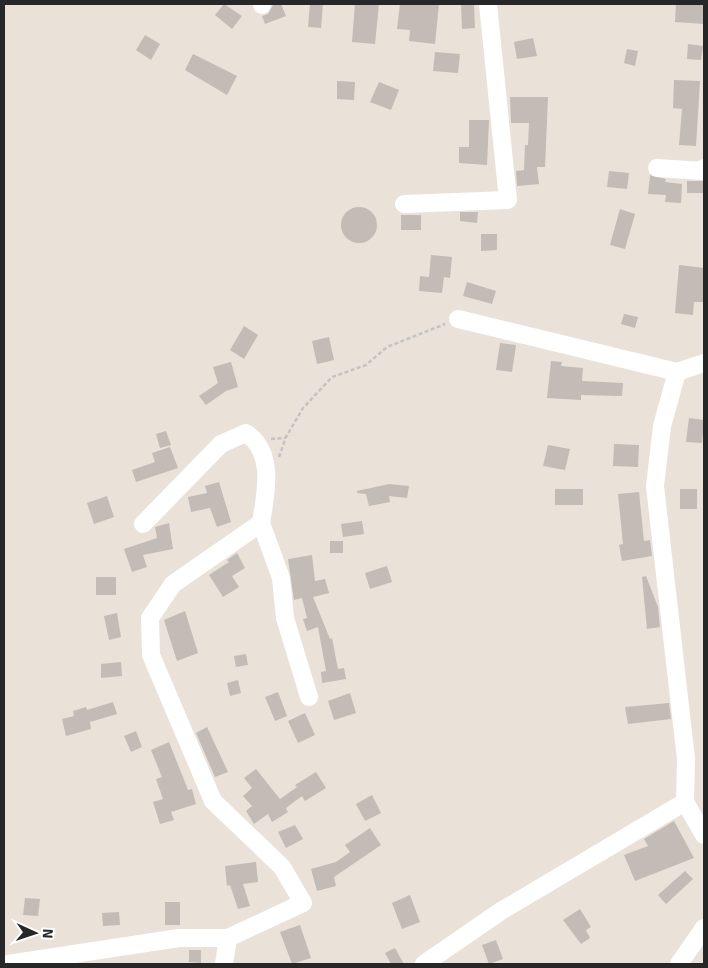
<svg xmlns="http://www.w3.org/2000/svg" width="708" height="968" font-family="Signika,sans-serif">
  <rect width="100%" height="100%" fill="#eae1d9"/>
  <g fill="#c2bbb6">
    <path d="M224,4L242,16L232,29L215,15Z"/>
    <path d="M281,4L286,16L265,24L262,16L268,14L273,5Z"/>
    <path d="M310,4H323L321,28L308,27Z"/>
    <path d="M355,4H379L375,44L352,42Z"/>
    <path d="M400,4H439L435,44L409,41L410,30L397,29Z"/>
    <path d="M461,4H474L475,28L462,29Z"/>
    <path d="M676,4H704V24L675,22Z"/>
    <path d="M145,35L160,44L151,60L136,50Z"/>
    <path d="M533,38L537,56L517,59L514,42Z"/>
    <path d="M688,44L703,46L701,60L687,59Z"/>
    <path d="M627,49L638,51L635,66L624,63Z"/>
    <path d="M435,52L460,54L458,73L433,71Z"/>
    <path d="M193,54L237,76L227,95L185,70Z"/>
    <path d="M674,80L700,81L696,146L679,145L682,109L673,108Z"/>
    <path d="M337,81L355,82L354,100L337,99Z"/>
    <path d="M379,82L399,90L391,110L370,102Z"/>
    <path d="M510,97H548L545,167H537L539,184L517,186L516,171L524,170L525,145H528L529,123H511Z"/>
    <path d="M469,120H489L487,165L459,163V147H469Z"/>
    <path d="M609,171L629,173L627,189L607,187Z"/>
    <path d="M650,175L666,179L665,182L682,184L681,203L665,202L666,195L648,194Z"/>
    <rect x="687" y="181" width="17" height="12"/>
    <circle cx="359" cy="225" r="18"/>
    <path d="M620,209L635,214L625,249L610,245Z"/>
    <path d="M460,212H478L477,223L460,221Z"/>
    <rect x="401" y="215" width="20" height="15"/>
    <path d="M481,234H497V250L481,251Z"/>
    <path d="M431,255L452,257L450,278L444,277L442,293L419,291L420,276L429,277Z"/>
    <path d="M679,265L704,268L703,302H694L693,315L675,313Z"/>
    <path d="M467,282L496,291L492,304L463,296Z"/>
    <path d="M624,314L638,317L635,328L621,324Z"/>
    <path d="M244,326L258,335L244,359L230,350Z"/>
    <path d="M329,337L334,360L317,364L312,341Z"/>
    <path d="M500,343L516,345L512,372L496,370Z"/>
    <path d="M551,361L562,362L561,366L583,368L582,381L623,383L622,396L581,395V400L547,398Z"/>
    <path d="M231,362L238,387L226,391L206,405L199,396L218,383L213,367Z"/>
    <path d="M689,418L704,420L702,443L686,442Z"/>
    <path d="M166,431L171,445L160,448L156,434Z"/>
    <path d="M614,444L639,445L638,467L613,466Z"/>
    <path d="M548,445L570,449L565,470L543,466Z"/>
    <path d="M170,447L178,468L136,482L132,470L155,462L152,453Z"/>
    <path d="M219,482L231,522L217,527L210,508L191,512L188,497L207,493L205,486Z"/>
    <path d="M389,484L409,486L407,498L389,496L390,502L369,506L366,494L357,493V491Z"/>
    <rect x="555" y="489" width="28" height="16"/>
    <rect x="680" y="489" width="17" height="20"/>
    <path d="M639,492L644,541L650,540L652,556L622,561L619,545L623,544L618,494Z"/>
    <path d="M107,496L114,517L94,524L87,503Z"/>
    <path d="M362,521L364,534L343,537L341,524Z"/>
    <path d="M169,523L173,549L143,555L147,567L132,572L124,549L157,538L155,527Z"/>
    <rect x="330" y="541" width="13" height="12"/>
    <path d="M237,553L245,568L232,576L239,587L223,597L209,575L229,562L227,560Z"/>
    <path d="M312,555L315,581L325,579L329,593L313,597L330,639L332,638L338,669L344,668L346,679L322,683L321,672L326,671L318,627L307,631L303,619L307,618L302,598L294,600L288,559Z"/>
    <path d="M387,566L392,582L370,589L365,573Z"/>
    <path d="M646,576L658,607L660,627L647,629L642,577Z"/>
    <rect x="96" y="577" width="20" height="18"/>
    <path d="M185,611L198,653L177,661L164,620Z"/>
    <path d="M117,613L121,637L109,640L104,616Z"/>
    <path d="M246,654L248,665L236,667L234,656Z"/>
    <path d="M121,662L122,676L101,678V664Z"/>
    <path d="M238,680L241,693L230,696L227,683Z"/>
    <path d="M278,692L287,716L275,721L265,697Z"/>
    <path d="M350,693L356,713L334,720L328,701Z"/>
    <path d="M113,702L117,714L90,722L91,729L66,736L62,719L74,716L73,711L86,707L87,710Z"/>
    <path d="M669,703L671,719L628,724L625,707Z"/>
    <path d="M305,713L315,735L298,743L288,721Z"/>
    <path d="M207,727L228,772L215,777L196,733Z"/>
    <path d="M136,731L142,747L131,752L124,736Z"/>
    <path d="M169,742L188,790L192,789L196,804L171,812L174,820L160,824L153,802L163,799L156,779L162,777L151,750Z"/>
    <path d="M256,769L280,799L297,787L295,785L316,772L326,788L305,801L302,796L286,808L288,812L272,822L268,814L254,824L246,811L252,806L243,796L252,788L244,778Z"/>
    <path d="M372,795L381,813L365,821L356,804Z"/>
    <path d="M674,821L694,858L635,881L624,855L648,846L644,839Z"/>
    <path d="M295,825L303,839L286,848L278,832Z"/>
    <path d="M370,828L381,845L334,877L336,886L317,891L311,869L336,862L350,852L345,845Z"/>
    <path d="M256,862L258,882L243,884L250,906L238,909L230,885L227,886L225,866Z"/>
    <path d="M685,871L693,879L666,904L658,895Z"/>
    <path d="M410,895L420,922L402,929L392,903Z"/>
    <path d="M25,898L40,899L38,916L23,915Z"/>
    <rect x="165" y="902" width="15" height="23"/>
    <path d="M580,909L591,927L586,930L590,938L581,944L563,920Z"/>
    <path d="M119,912L120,925L103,926L102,913Z"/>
    <path d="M300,925L311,958L292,964L280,932Z"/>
    <path d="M496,940L503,959L489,964L482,945Z"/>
    <path d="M395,948L404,964H391L385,953Z"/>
    <path d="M189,950H201V963L189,962Z"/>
  </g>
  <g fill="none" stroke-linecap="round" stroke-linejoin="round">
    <g stroke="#c3c3c3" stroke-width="2.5" stroke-dasharray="4 2.5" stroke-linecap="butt">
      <path d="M271,439L285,438"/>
      <path d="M279,457L286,437L303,408L332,377L366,365L387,347L445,324"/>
    </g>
    <g stroke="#fff" stroke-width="18">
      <path d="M262,5V4"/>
      <path d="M657,168L704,171V168"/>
      <path d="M404,204L508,200L488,4"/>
      <path d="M458,319L677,372"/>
      <path d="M704,363L677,372L662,426L655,486L686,759L685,802L704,835"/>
      <path d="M143,524L221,444L246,433C275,452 266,493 261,523"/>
      <path d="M228,938L303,903L282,867L213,801L151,655L150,618L173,584L261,523L281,578L285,618L309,697"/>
      <path d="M8,964L179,938H228L224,964"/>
      <path d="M424,964L501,911L685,802"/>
      <path d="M679,964L704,928"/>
    </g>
  </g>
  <rect width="708" height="968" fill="none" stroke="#272727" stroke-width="10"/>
  <g transform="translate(35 933) rotate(93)" stroke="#ffffff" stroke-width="4" paint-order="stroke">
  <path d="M0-4L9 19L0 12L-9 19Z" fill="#272727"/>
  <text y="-8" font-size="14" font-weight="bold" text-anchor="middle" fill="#272727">N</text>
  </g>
</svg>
